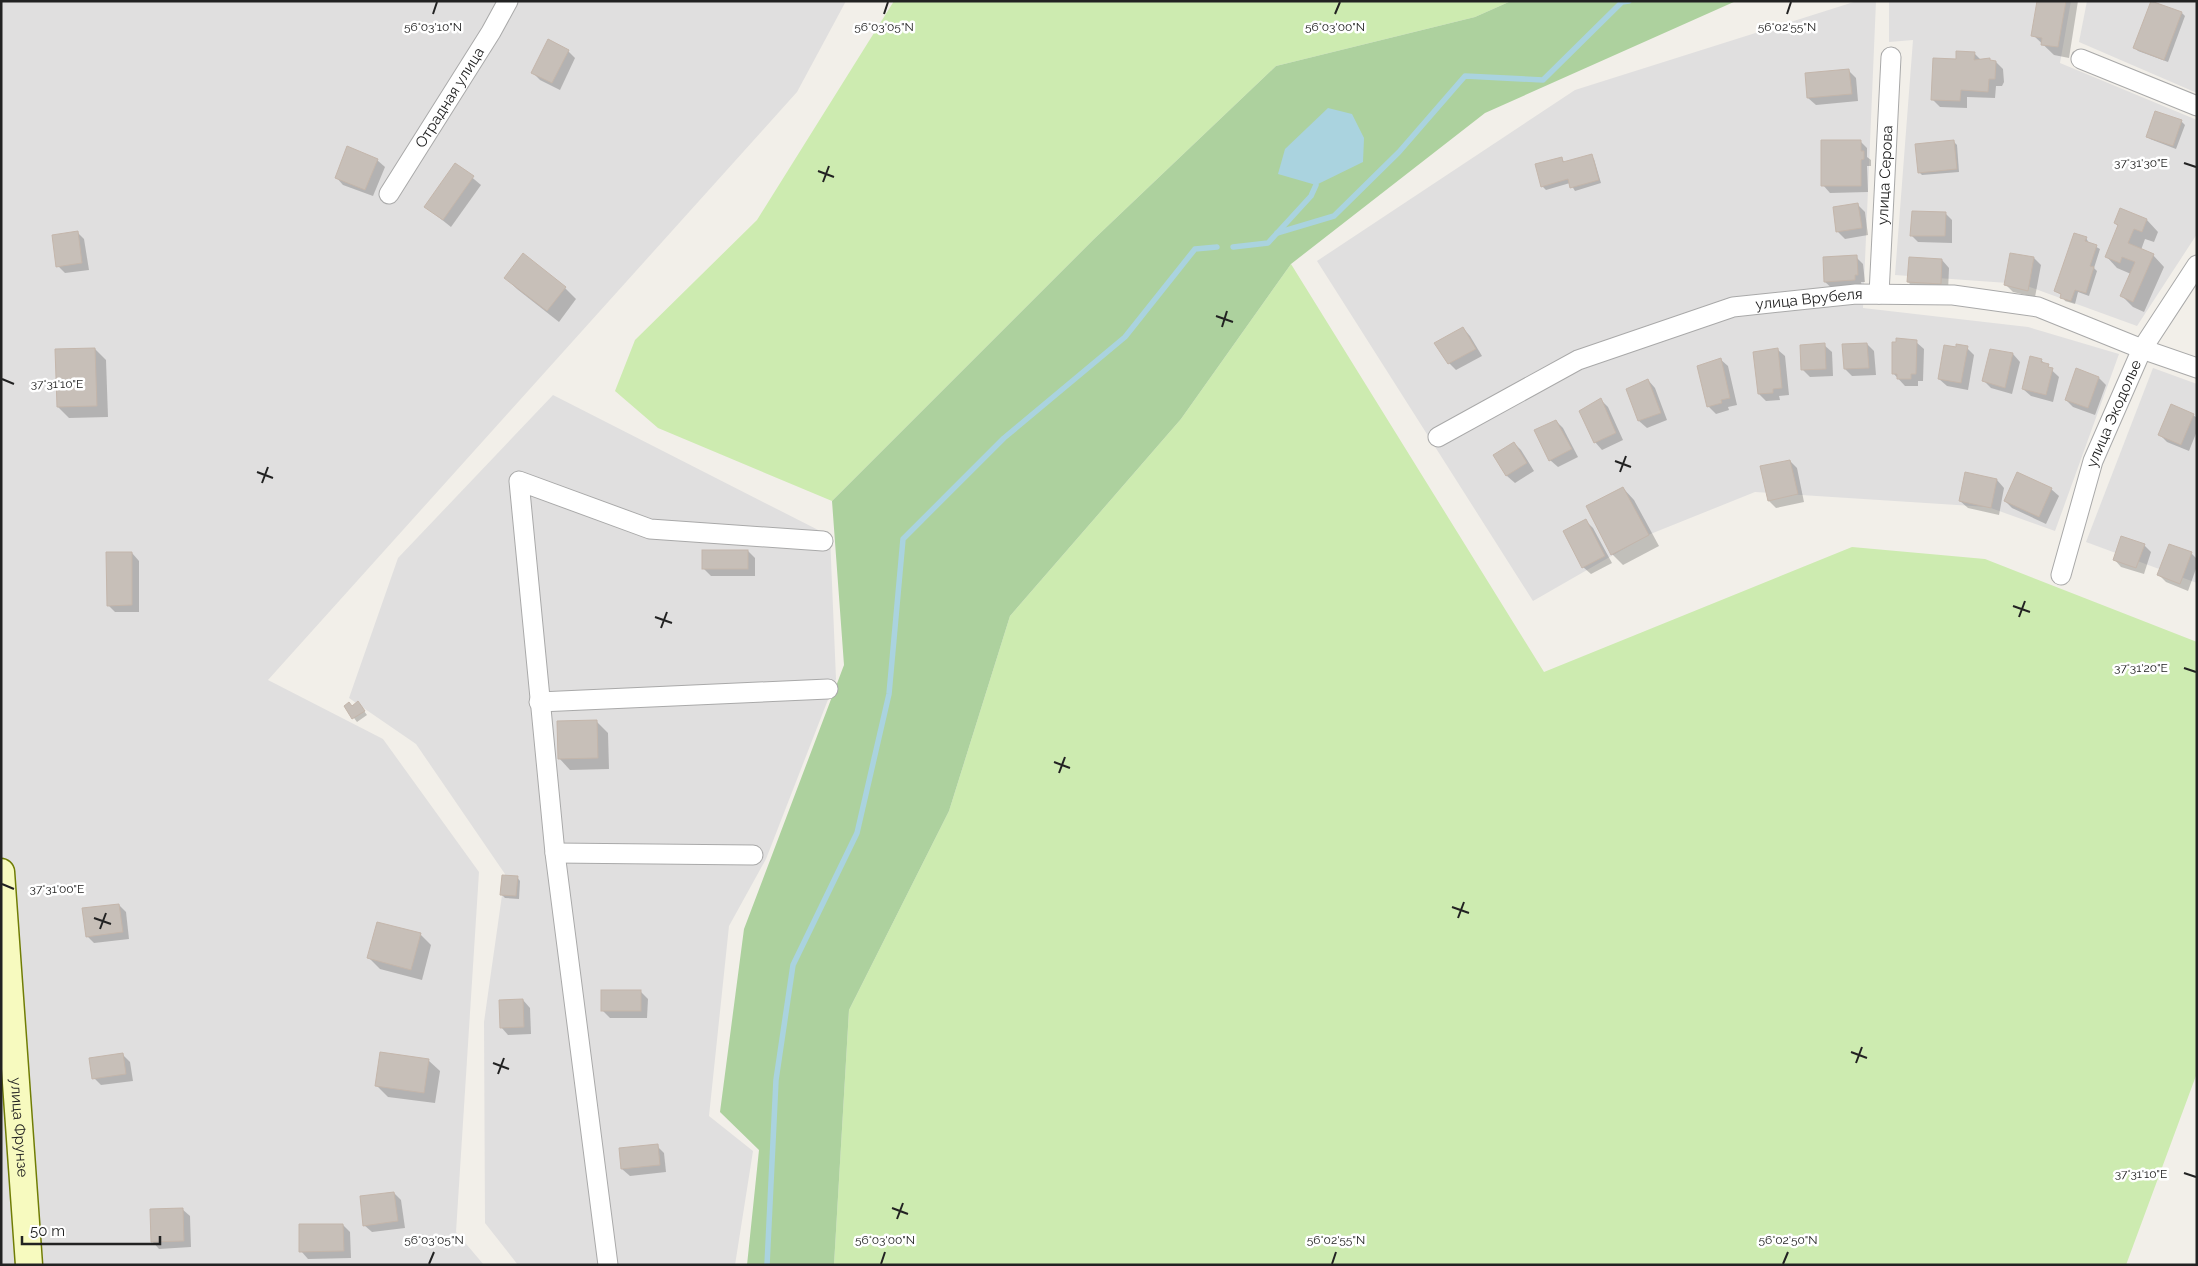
<svg xmlns="http://www.w3.org/2000/svg" width="2198" height="1266" font-family="Raleway,sans-serif">
  <rect width="100%" height="100%" fill="#f2efe9"/>
  <g fill="#e0dfdf">
    <path d="M1,1H846L797,92L268,680L383,739L479,872L456,1232L484,1265H1Z"/>
    <path d="M1857,1H1876L1863,308L2028,327L2119,354L2055,531L1988,507L1755,492L1648,535L1533,601L1317,261L1575,90Z"/>
    <path d="M1889,1H2071L2060,63L2197,120V234L2137,326L2022,284L1895,275L1913,40L1889,42Z"/>
    <path d="M2087,1H2197V93L2079,42Z"/>
    <path d="M2153,368L2197,384V583L2086,542Z"/>
    <path d="M553,395L830,536L836,679L766,859L729,926L709,1116L753,1151L735,1265H518L485,1223L484,1022L505,874L416,744L349,698L398,558Z"/>
  </g>
  <g fill="#cdebb0">
    <path d="M894,1H1511L1475,17L1276,66L1094,239L832,501L658,428L615,391L635,340L757,220Z"/>
    <path d="M1291,264L1544,672L1852,547L1985,559L2197,642V1073L2126,1265H834L849,1010L949,811L1010,616L1181,419Z"/>
  </g>
  <path fill="#add19e" d="M1511,1H1736L1485,113L1291,264L1181,419L1010,616L949,811L849,1010L834,1265H747L759,1150L720,1112L744,929L844,665L832,501L1094,239L1276,66L1475,17Z"/>
  <path fill="#aad3df" d="M1328,108L1352,114L1364,138L1363,162L1316,185L1278,174L1285,149Z"/>
  <g fill="#0003">
    <path d="M2038,1H2078L2069,58L2054,55L2033,35Z"/>
    <path d="M2152,2L2182,13L2185,16L2168,62L2138,51L2134,47Z"/>
    <path d="M568,51L575,58L560,90L540,80L532,72Z"/>
    <path d="M1974,53L1980,59L1996,62L2003,69L2004,82L2002,86H1996L1995,98L1967,97V108L1940,107L1932,99Z"/>
    <path d="M1849,71L1856,78L1858,101L1816,105L1808,98Z"/>
    <path d="M2181,121L2185,125L2176,149L2150,139L2147,136Z"/>
    <path d="M1860,141L1867,148V157L1871,160V166H1867L1868,192L1830,193L1823,185Z"/>
    <path d="M1954,142L1957,145L1959,172L1922,175L1919,172Z"/>
    <path d="M1591,156L1594,159L1601,183L1575,191L1570,183L1546,190L1542,186L1561,158L1565,163Z"/>
    <path d="M377,160L385,167L373,196L343,185L336,177Z"/>
    <path d="M456,164L481,185L451,227L426,207Z"/>
    <path d="M1857,204L1865,212L1868,235L1845,239L1838,232Z"/>
    <path d="M2121,209L2147,220L2158,232L2154,242L2145,239L2141,250L2153,255L2164,267L2144,312L2133,307L2122,296L2131,274L2117,268L2106,256L2119,227L2115,223Z"/>
    <path d="M1945,213L1952,220V243L1918,242L1911,235Z"/>
    <path d="M77,232L84,239L89,270L65,273L58,266Z"/>
    <path d="M2086,238L2089,243L2100,249L2094,268L2097,271L2089,296L2078,292L2075,304L2065,301L2062,295L2055,291Z"/>
    <path d="M1856,257L1863,264L1865,282H1861L1862,287L1833,289L1825,282Z"/>
    <path d="M2034,258L2041,265L2035,297L2013,292L2005,284Z"/>
    <path d="M1942,260L1949,268L1948,291L1915,289L1908,282Z"/>
    <path d="M506,278L565,288L576,299L559,322L517,289Z"/>
    <path d="M1463,328L1470,336L1482,356L1456,370L1449,363Z"/>
    <path d="M1916,342L1924,349L1923,381H1918V386H1905L1893,373Z"/>
    <path d="M1867,344L1874,351L1876,375L1852,376L1845,369Z"/>
    <path d="M1824,345L1832,352L1833,376L1810,377L1803,370Z"/>
    <path d="M1945,346L1967,348L1974,355L1968,390L1947,386L1939,379Z"/>
    <path d="M95,349L106,360L108,417L69,418L58,407Z"/>
    <path d="M1777,349L1785,356L1789,395L1779,396L1780,400L1766,401L1759,394L1767,350Z"/>
    <path d="M1991,350L2013,354L2020,362L2012,394L1991,388L1983,380Z"/>
    <path d="M1720,359L1728,366L1737,405L1728,407L1729,410L1716,414L1708,406Z"/>
    <path d="M2041,360L2059,377L2053,402L2031,396L2023,389Z"/>
    <path d="M2099,378L2106,385L2095,415L2073,407L2066,400Z"/>
    <path d="M1648,380L1655,388L1667,420L1647,428L1639,421L1628,389Z"/>
    <path d="M1600,399L1608,407L1623,440L1602,450L1595,442Z"/>
    <path d="M2193,415L2197,418V431L2189,451L2167,442L2160,435Z"/>
    <path d="M1556,421L1563,428L1578,457L1558,467L1550,460Z"/>
    <path d="M1514,443L1521,450L1534,471L1515,483L1507,476L1495,455Z"/>
    <path d="M1790,461L1797,468L1804,502L1776,508L1769,501Z"/>
    <path d="M1966,474L1997,480L2004,488L1999,515L1968,508L1960,501Z"/>
    <path d="M1623,488L1634,500L1659,546L1623,565L1612,554Z"/>
    <path d="M2051,489L2059,496L2046,524L2012,508L2005,501Z"/>
    <path d="M1585,520L1593,528L1612,563L1591,574L1583,567Z"/>
    <path d="M2144,545L2151,552L2144,574L2121,567L2114,559Z"/>
    <path d="M748,551L755,558V576H711L704,569Z"/>
    <path d="M132,553L139,561V612H115L108,605Z"/>
    <path d="M2191,553L2197,559V566L2188,591L2166,582L2159,575Z"/>
    <path d="M358,703L367,715L357,722L345,706L352,707Z"/>
    <path d="M597,722L608,733L609,769L570,770L559,758Z"/>
    <path d="M517,877L520,881L519,899L505,898L501,894Z"/>
    <path d="M119,905L126,912L129,939L94,943L87,936Z"/>
    <path d="M420,934L431,945L422,980L380,969L369,958Z"/>
    <path d="M640,991L648,999L647,1018H610L602,1010Z"/>
    <path d="M523,1000L530,1008L531,1034L508,1035L501,1027Z"/>
    <path d="M122,1054L130,1062L133,1081L101,1085L94,1078Z"/>
    <path d="M428,1060L440,1071L435,1103L388,1097L377,1086Z"/>
    <path d="M657,1146L664,1153L666,1172L630,1176L622,1169Z"/>
    <path d="M394,1193L401,1200L405,1228L372,1232L364,1225Z"/>
    <path d="M182,1209L190,1216L191,1247L159,1249L152,1241Z"/>
    <path d="M343,1225L350,1232L351,1258L308,1259L301,1251Z"/>
  </g>
  <g fill="none" stroke-linecap="round" stroke-linejoin="round">
    <g stroke="#aad3df" stroke-width="5.5">
      <path d="M1277,233L1334,216L1399,152L1465,76L1543,80L1622,2L1629,1"/>
      <path d="M1233,247L1268,243L1311,196L1316,185"/>
      <path d="M767,1265L776,1080L793,965L857,833L889,694L903,539L1004,438L1125,337L1195,249L1217,247"/>
    </g>
  </g>
  <g fill="#c7bfb8" stroke="#c4b6ab">
    <path d="M2037,1H2066L2058,47L2041,45L2042,38L2031,36Z"/>
    <path d="M2151,1L2182,12L2164,60L2133,48Z"/>
    <path d="M548,39L569,50L552,83L531,73Z"/>
    <path d="M1956,51L1975,52L1974,60L1990,58V60L1996,61L1995,79H1989L1988,92L1961,90L1960,101L1931,100L1933,58L1956,59Z"/>
    <path d="M1849,69L1852,94L1807,98L1805,73Z"/>
    <path d="M2155,111L2182,120L2173,146L2146,137Z"/>
    <path d="M1821,140H1861V151H1864V159L1861,160V186H1821Z"/>
    <path d="M1954,140L1957,169L1918,173L1915,144Z"/>
    <path d="M347,146L378,159L365,190L335,178Z"/>
    <path d="M1592,154L1599,180L1570,188L1568,179L1541,187L1535,164L1562,157L1563,162Z"/>
    <path d="M455,163L474,176L443,220L424,207Z"/>
    <path d="M1858,203L1862,228L1836,232L1833,207Z"/>
    <path d="M2120,208L2147,219L2142,232L2134,229L2128,243L2154,254L2133,302L2120,296L2135,262L2122,257L2120,263L2105,257L2118,225L2114,223Z"/>
    <path d="M1912,211L1946,212L1945,236H1910Z"/>
    <path d="M78,231L82,263L56,267L52,235Z"/>
    <path d="M2074,233L2087,237L2085,241L2097,245L2090,266L2094,267L2086,293L2075,290L2071,301L2060,298L2061,294L2054,291Z"/>
    <path d="M523,253L566,287L547,311L504,278Z"/>
    <path d="M2010,253L2034,257L2028,291L2004,285Z"/>
    <path d="M1857,255L1858,275H1855V280L1824,282L1823,257Z"/>
    <path d="M1909,257L1942,259L1941,284L1907,282Z"/>
    <path d="M1463,327L1476,349L1448,364L1434,343Z"/>
    <path d="M1896,338L1917,340L1916,374H1911V379H1897V374H1892V342H1896Z"/>
    <path d="M1825,343L1826,369L1801,370L1800,345Z"/>
    <path d="M1867,343L1869,368L1844,369L1842,344Z"/>
    <path d="M1956,344L1968,346L1961,383L1938,379L1944,345L1956,347Z"/>
    <path d="M95,348L97,406L57,407L55,349Z"/>
    <path d="M1778,348L1782,388L1773,389V393L1758,394L1753,352Z"/>
    <path d="M1990,349L2013,353L2005,388L1982,381Z"/>
    <path d="M2030,356L2042,359L2041,362L2049,364L2048,367L2053,368L2046,395L2022,389Z"/>
    <path d="M1721,358L1730,398L1721,400L1722,403L1707,407L1697,366Z"/>
    <path d="M2076,368L2099,377L2088,408L2065,400Z"/>
    <path d="M1648,379L1661,413L1638,421L1626,389Z"/>
    <path d="M1601,398L1616,433L1594,443L1579,411Z"/>
    <path d="M2171,404L2194,414L2181,445L2158,435Z"/>
    <path d="M1556,420L1572,449L1549,461L1534,430Z"/>
    <path d="M1514,442L1527,463L1506,476L1493,455Z"/>
    <path d="M1790,460L1798,494L1768,501L1760,466Z"/>
    <path d="M1965,472L1997,479L1991,508L1959,501Z"/>
    <path d="M2017,472L2052,488L2039,517L2004,501Z"/>
    <path d="M1623,487L1649,535L1611,555L1586,506Z"/>
    <path d="M1586,519L1605,556L1582,568L1563,531Z"/>
    <path d="M2121,536L2145,544L2136,568L2113,560Z"/>
    <path d="M2169,544L2192,552L2180,584L2157,575Z"/>
    <rect x="702" y="550" width="46" height="19"/>
    <path d="M106,552H132V605L107,606Z"/>
    <path d="M358,701L365,711L352,719L344,706L349,702L352,706Z"/>
    <path d="M597,720L598,758L558,759L557,721Z"/>
    <path d="M502,875L518,876L516,896L500,895Z"/>
    <path d="M119,904L123,932L86,937L82,908Z"/>
    <path d="M377,922L421,933L411,970L367,958Z"/>
    <rect x="601" y="990" width="40" height="21"/>
    <path d="M523,999L524,1027L500,1028L499,1000Z"/>
    <path d="M380,1052L429,1059L424,1093L375,1086Z"/>
    <path d="M123,1053L126,1074L92,1079L89,1058Z"/>
    <path d="M658,1144L660,1165L621,1169L619,1148Z"/>
    <path d="M394,1192L398,1221L363,1226L360,1196Z"/>
    <path d="M183,1208L184,1241L151,1242L150,1209Z"/>
    <path d="M299,1224H343L344,1251L299,1252Z"/>
  </g>
  <g fill="none" stroke-linecap="round" stroke-linejoin="round">
    <defs>
      <g id="street">
        <path d="M2081,59L2197,106"/>
        <path id="s1" d="M389,194L491,32L508,1"/>
        <path id="s2" d="M1879,294L1891,57"/>
        <path id="s3" d="M1438,437L1578,360L1733,307L1856,294L1953,295L2038,307L2142,349L2197,368"/>
        <path id="s4" d="M2061,575L2093,461L2142,349L2197,265"/>
        <path d="M539,702L828,689"/>
        <path d="M555,853L753,855"/>
        <path d="M608,1265L555,853L519,481L650,529L823,541"/>
      </g>
      <g id="secondary">
        <path id="s5" d="M1,872L29,1265"/>
      </g>
    </defs>
    <use href="#street" stroke="#a9a9a9" stroke-width="21"/>
    <use href="#secondary" stroke="#707d05" stroke-width="29"/>
    <use href="#street" stroke="#fff" stroke-width="19"/>
    <use href="#secondary" stroke="#f7fabf" stroke-width="26"/>
  </g>
  <path fill="none" stroke="#222" stroke-width="2" d="M433,14L437,2M884,14L888,2M1335,14L1340,2M1787,14L1791,2M2184,163L2196,167M818,171L834,177M823,182L829,166M1216,316L1233,322M1222,327L1227,311M2,379L14,384M1615,461L1631,467M257,472L273,478M1620,472L1626,456M262,483L268,467M2013,606L2030,612M655,617L672,623M2019,617L2025,601M661,628L667,612M2184,668L2196,672M1054,762L1070,768M1059,773L1065,757M2,884L14,889M1452,907L1469,913M94,918L111,924M1458,918L1464,902M100,929L106,913M1851,1052L1867,1058M493,1063L509,1069M1856,1063L1862,1047M498,1074L504,1058M2184,1173L2196,1177M892,1208L908,1214M897,1219L903,1203M429,1264L434,1252M881,1264L885,1252M1332,1264L1336,1252M1783,1264L1788,1252"/>
  <g text-anchor="middle" stroke-width="5" stroke-linejoin="round" paint-order="stroke">
    <g font-size="15" fill="#222" stroke="#fff">
      <text dy="5" stroke="none"><textPath href="#s1" startOffset="114">Отрадная улица</textPath></text>
      <text dy="5" stroke="none"><textPath href="#s2" startOffset="119">улица Серова</textPath></text>
      <text dy="5" stroke="none"><textPath href="#s3" startOffset="400">улица Врубеля</textPath></text>
      <text dy="5" stroke="none"><textPath href="#s4" startOffset="170">улица Экодолье</textPath></text>
      <text dy="5" stroke="none"><textPath href="#s5" startOffset="256">улица Фрунзе</textPath></text>
    </g>
  </g>
  <g font-size="12" text-anchor="middle" fill="#222" stroke="#fff" stroke-width="5" stroke-linejoin="round" paint-order="stroke">
    <text x="433" y="31">56°03'10"N</text>
    <text x="884" y="31">56°03'05"N</text>
    <text x="1335" y="31">56°03'00"N</text>
    <text x="1787" y="31">56°02'55"N</text>
    <text x="2141" y="167">37°31'30"E</text>
    <text x="57" y="388">37°31'10"E</text>
    <text x="2141" y="672">37°31'20"E</text>
    <text x="57" y="893">37°31'00"E</text>
    <text x="2141" y="1178">37°31'10"E</text>
    <text x="434" y="1244">56°03'05"N</text>
    <text x="885" y="1244">56°03'00"N</text>
    <text x="1336" y="1244">56°02'55"N</text>
    <text x="1788" y="1244">56°02'50"N</text>
  </g>
  <rect width="2198" height="1266" fill="none" stroke="#222222" stroke-width="5"/>
  <path d="M22 1236v8h138v-8" fill="none" stroke="#222222" stroke-width="2.5"/>
  <text x="30" y="1236" font-size="15" fill="#222222" stroke="#ffffff" stroke-width="4" paint-order="stroke">50 m</text>
</svg>
